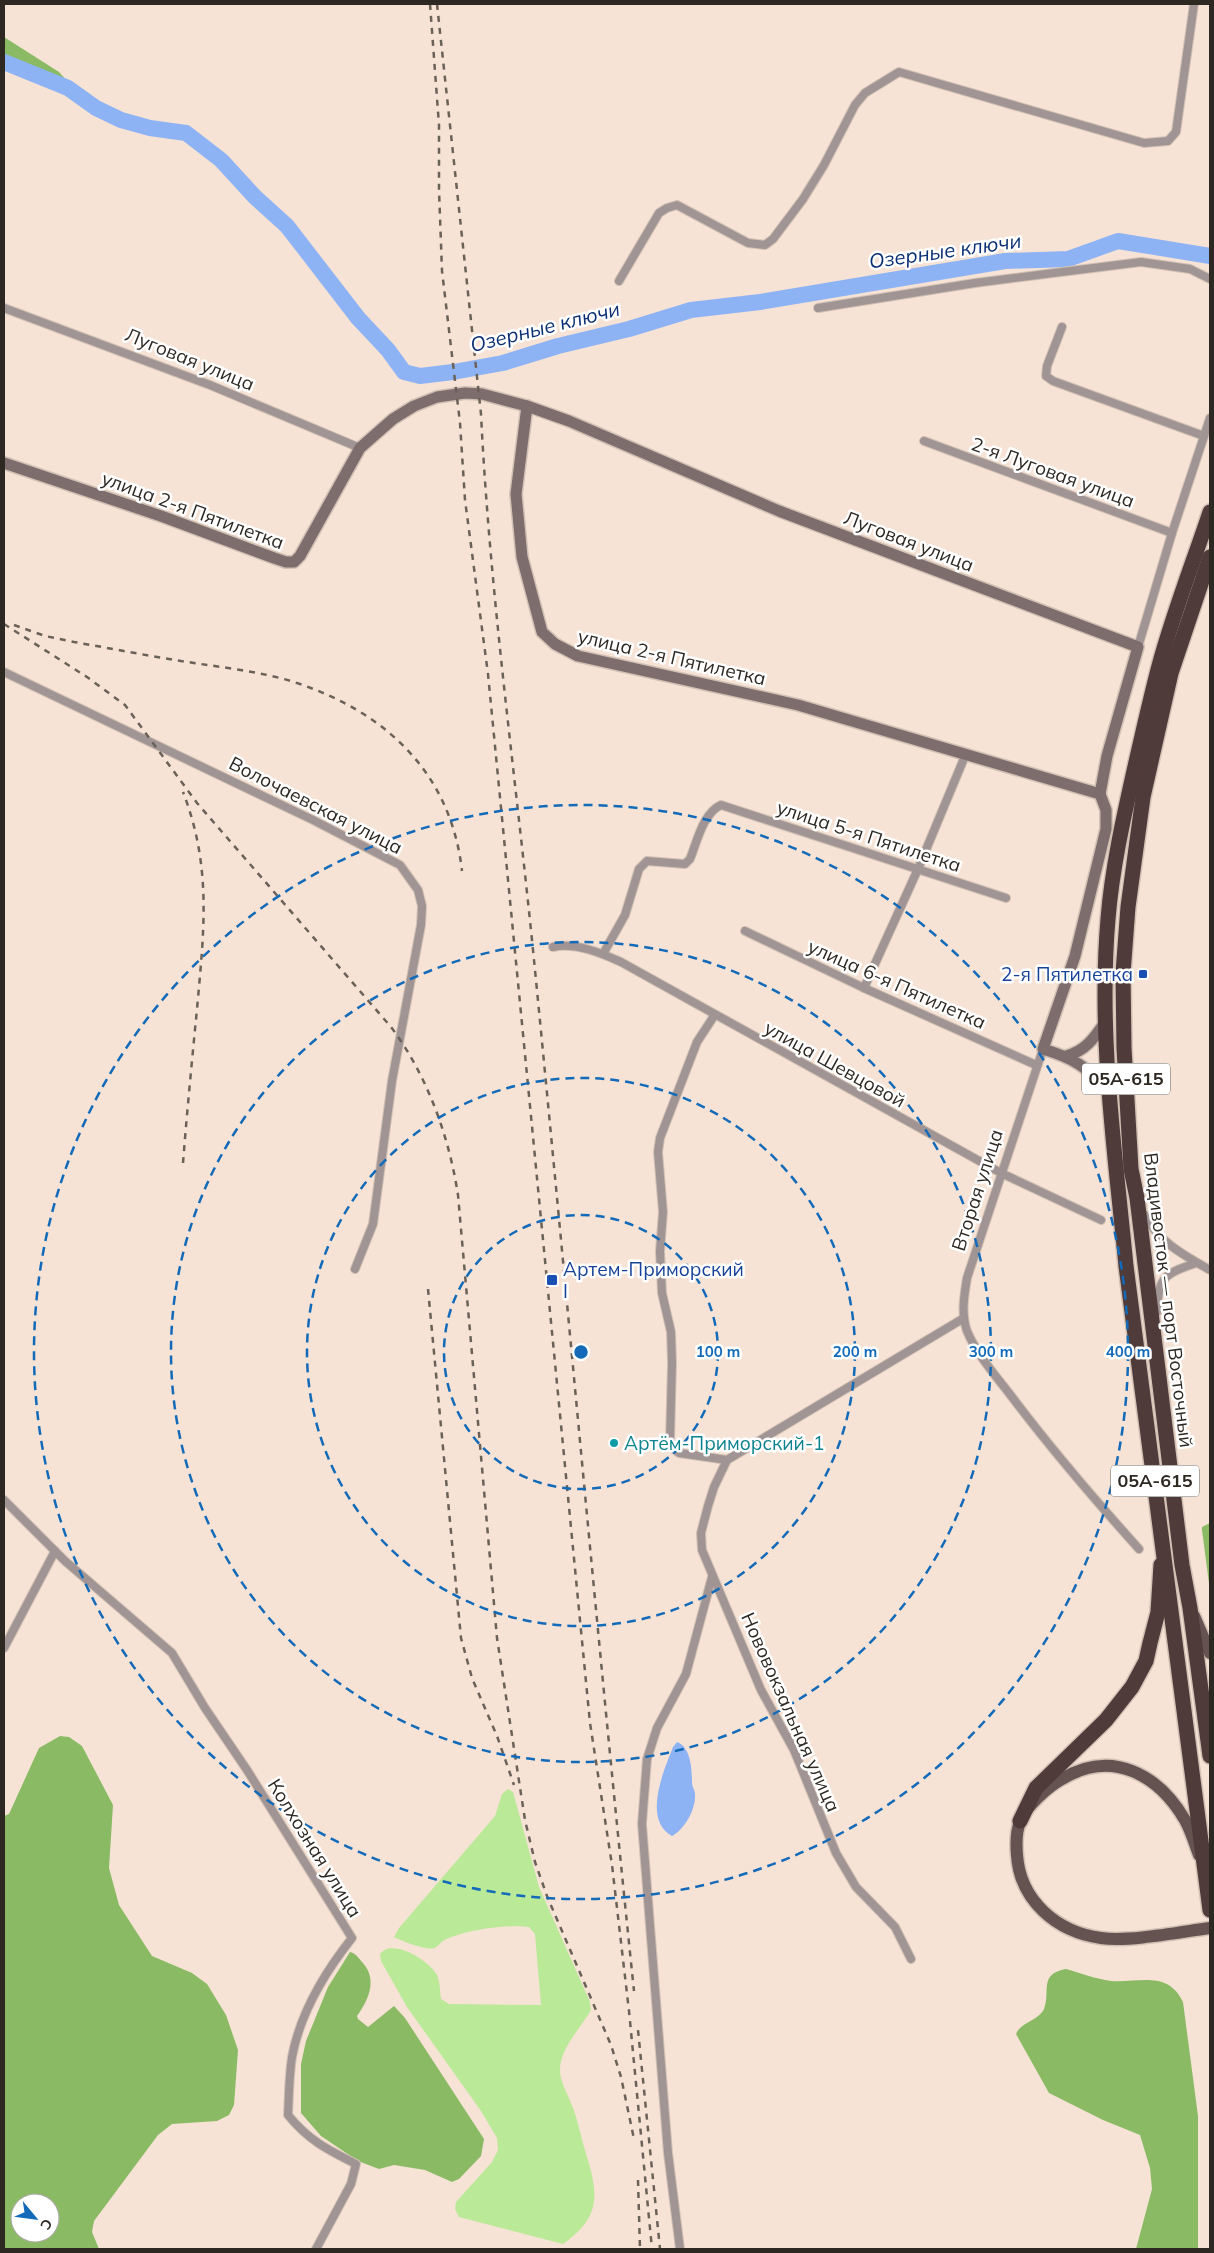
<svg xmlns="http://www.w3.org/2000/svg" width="1214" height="2253" font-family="Mulish,sans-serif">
  <rect width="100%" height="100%" fill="#f6e3d5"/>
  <path fill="#bae998" d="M508,1789L513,1792L539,1887L590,2002L591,2010C581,2028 560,2048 560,2070C560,2082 567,2092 571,2103C577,2117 580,2132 584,2147C597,2190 605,2214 563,2244L459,2217L455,2209L456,2202L492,2162L498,2150L497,2138L481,2111L407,2007L381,1961L380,1954C392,1937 430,1961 437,1975C440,1982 440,1992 441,1999L449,2004L541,2005L535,1934L529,1927C508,1924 463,1930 443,1941C440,1943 438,1947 434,1948C428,1951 401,1941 394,1937L399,1928L495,1816L502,1794Z"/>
  <g fill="#8abb64" fill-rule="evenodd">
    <path d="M4,37L59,72L68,82L65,89L59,91L4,68Z"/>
    <path d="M1210,1523V1591L1202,1530V1527Z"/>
    <path d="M60,1736L69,1737L82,1746L113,1805L109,1868L119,1905L152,1956L192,1973L207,1984L226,2015L238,2050L234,2105L229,2115L217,2121L172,2124L158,2135L94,2221L92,2232L99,2249H4V1816L9,1814L39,1748ZM20,2203H50V2233H20Z"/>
    <path d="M350,1952C355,1953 358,1957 362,1962C378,1979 369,1999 357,2016L358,2019L368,2027L394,2006L405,2018L484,2139L481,2156L459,2179L452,2182L425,2170L394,2165L379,2169L358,2161L321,2136L301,2113V2064L306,2041L328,1987Z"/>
    <path d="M1066,1969C1080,1973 1096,1979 1111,1981C1139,1983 1168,1970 1183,2002L1198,2116V2249H1136L1152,2189L1150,2168L1140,2135L1103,2120L1049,2093L1016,2034C1021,2022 1038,2021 1044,2009C1051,1992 1038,1974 1066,1969Z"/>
  </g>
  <path fill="#8eb3f4" d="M677,1742C691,1747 692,1770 692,1783C692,1787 695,1790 695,1794C696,1809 685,1829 672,1836C642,1820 664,1770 673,1747Z"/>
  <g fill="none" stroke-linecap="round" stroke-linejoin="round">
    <path stroke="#8eb3f4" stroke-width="16" d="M4,62L68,88L96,108L121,120L150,128L186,133L221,160L255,197L287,226L358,318L388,350L404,372L420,376L453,372L503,363L558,346L629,329L691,310L760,302L1005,261L1068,259L1118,241L1210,256"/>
    <defs>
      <g id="street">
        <path d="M619,281L659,213L667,208L677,205L748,243L765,245L773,239L803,199L824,165L855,105L865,93L899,72L1144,143L1168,141L1176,132L1194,4"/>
        <path d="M4,308L210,385L360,448"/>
        <path d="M818,308L975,283L1141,262L1190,269L1210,279"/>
        <path d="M1062,327L1047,366L1046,376L1053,381L1204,436"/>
        <path d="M924,441L1172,533"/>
        <path d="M1138,647L1172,533L1210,418"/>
        <path d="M4,672L313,820L400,865L418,890L422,906L421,925L392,1081L373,1224L355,1269"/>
        <path d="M745,931L864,988L1036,1065"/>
        <path d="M553,947C575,942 601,953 621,962L1001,1173L1101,1220"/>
        <path d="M603,954L625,915L639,869L647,861L685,864L690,859C697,842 703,813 721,805L1006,898"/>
        <path d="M864,988L918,869L965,756"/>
        <path d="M714,1016L697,1042L660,1138L658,1152L663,1212L660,1251L662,1293L671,1332L672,1363L670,1441L674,1449L679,1453L727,1460"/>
        <path d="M1043,1049L967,1278C964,1296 961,1314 967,1331C977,1355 996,1376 1012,1397C1052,1450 1095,1500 1139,1549"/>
        <path d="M1144,1214C1157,1241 1185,1256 1210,1270"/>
        <path d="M1157,1312C1158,1277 1164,1274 1196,1263"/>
        <path d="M4,1500L65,1561L172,1653L205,1708L247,1770L352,1938C325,1972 300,2014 292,2057C289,2076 289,2096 288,2115C308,2140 328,2150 356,2164L351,2184L316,2249"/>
        <path d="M4,1648L55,1551"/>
        <path d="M911,1959L895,1927L856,1887L836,1853L794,1750L761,1690L702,1550L701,1533L708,1506L714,1487L727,1460L964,1318"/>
        <path d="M680,2249L668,2153L642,1824L647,1759L657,1728L686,1674L712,1577"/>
      </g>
      <g id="secondary">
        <path d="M527,406L516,494L522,557L542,632L555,644L578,656L798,705L1100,794"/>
        <path d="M4,463L161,516L274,558L286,562H294L300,556L360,448L393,419L414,406L437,397L465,393L482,394L527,406L569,421L779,511L1138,647L1107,756L1100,794"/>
        <path d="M1100,794L1106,810V829L1075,956L1043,1049C1073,1058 1088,1067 1109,1092"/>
        <path d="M1066,1056C1086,1051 1095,1037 1106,1021"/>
      </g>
      <g id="primary">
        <path d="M1194,1616L1210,1653"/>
        <path d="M1199,1855C1195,1844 1191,1831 1185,1820C1158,1774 1112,1749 1062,1779C1049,1786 1025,1807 1020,1822C1016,1832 1016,1844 1017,1855C1020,1901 1057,1932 1101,1938C1130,1942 1180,1932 1210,1928"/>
      </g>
      <g id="highway">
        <path d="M1210,512C1193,563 1173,614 1159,666C1150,700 1142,736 1134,771C1123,820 1112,869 1108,919C1098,1035 1115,1151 1126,1266L1210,1910"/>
        <path d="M1210,557L1171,673L1143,797L1128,907L1123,973L1124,1048L1131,1169L1137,1198L1182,1565L1190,1608L1210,1756"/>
        <path d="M1020,1821L1036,1788L1106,1720L1132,1687L1146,1661L1150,1643L1158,1612L1161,1565"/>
      </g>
    </defs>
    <use href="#street" stroke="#d2c1b5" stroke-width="10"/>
    <use href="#secondary" stroke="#d2c1b5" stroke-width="14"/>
    <use href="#primary" stroke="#d2c1b5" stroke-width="15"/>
    <use href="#highway" stroke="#d2c1b5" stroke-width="18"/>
    <use href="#street" stroke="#a09594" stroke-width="8"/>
    <use href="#secondary" stroke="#7d6e6d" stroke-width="11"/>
    <use href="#primary" stroke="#645351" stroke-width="12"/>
    <use href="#highway" stroke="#4f3b3a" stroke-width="15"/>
    <g stroke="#6a6158" stroke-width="2.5" stroke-dasharray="6 6" stroke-linecap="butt">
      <path d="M430,4L439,125V190L442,271L460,423L465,500L488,674L590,1723L612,1865L629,2011L652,2249"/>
      <path d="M437,4L481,414C490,597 516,778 534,960C568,1304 598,1647 634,1991"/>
      <path d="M4,624L87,677L125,705L197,803L391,1027C427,1075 449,1136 458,1195L497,1638L525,1820L535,1862L547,1896L611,2045L621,2077L634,2139"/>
      <path d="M14,625L45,636L74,642C114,649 154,657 194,663C227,668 262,672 294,682C386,712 451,773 462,871"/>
      <path d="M183,1163C187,1112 192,1060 197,1009C204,930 212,867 183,792"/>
      <path d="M428,1289L461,1638L472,1678L497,1736L514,1785"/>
      <path d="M638,2030L660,2249"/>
      <path d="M638,2180L640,2249"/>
    </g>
  </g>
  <g fill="none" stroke="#126ab8" stroke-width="2.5" stroke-dasharray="9 6">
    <circle cx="581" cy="1352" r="137"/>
    <circle cx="581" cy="1352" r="274"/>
    <circle cx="581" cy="1352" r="410"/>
    <circle cx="581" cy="1352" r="547"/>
  </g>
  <g fill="#1a4fb4" stroke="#fff" stroke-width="2">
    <rect x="1138" y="969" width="10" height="10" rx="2.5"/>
    <rect x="546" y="1274" width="12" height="12" rx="2.5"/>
  </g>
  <circle fill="#0f9aa8" stroke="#fff" stroke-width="2" cx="614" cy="1443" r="5"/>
  <g text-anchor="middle" stroke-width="5" stroke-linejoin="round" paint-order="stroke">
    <g fill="#fff" stroke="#6d6864" stroke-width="1">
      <rect x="1082" y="1063.5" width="88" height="31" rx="4"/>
      <rect x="1111" y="1465.5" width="88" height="31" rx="4"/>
    </g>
    <g font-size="18" font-weight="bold" fill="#2e2822">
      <text x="1126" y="1085">05А-615</text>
      <text x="1155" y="1487">05А-615</text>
    </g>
    <g font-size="19" fill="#2e2822" stroke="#fff">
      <text transform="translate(190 359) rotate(22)" y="7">Луговая улица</text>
      <text transform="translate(1053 472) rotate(20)" y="7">2-я Луговая улица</text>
      <text transform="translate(193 510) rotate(20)" y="7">улица 2-я Пятилетка</text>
      <text transform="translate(909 541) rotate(21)" y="7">Луговая улица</text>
      <text transform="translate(672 657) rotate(13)" y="7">улица 2-я Пятилетка</text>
      <text transform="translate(316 805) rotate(27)" y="7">Волочаевская улица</text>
      <text transform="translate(869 836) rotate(18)" y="7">улица 5-я Пятилетка</text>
      <text transform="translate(897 984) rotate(24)" y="7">улица 6-я Пятилетка</text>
      <text transform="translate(835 1064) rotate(29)" y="7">улица Шевцовой</text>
      <text transform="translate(977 1190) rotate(-72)" y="7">Вторая улица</text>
      <text transform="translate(1169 1300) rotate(83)" y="7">Владивосток — порт Восточный</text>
      <text transform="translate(791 1712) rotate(66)" y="7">Нововокзальная улица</text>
      <text transform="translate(315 1848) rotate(58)" y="7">Колхозная улица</text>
    </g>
    <g font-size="19" fill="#164399" stroke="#fff" text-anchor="end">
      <text x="1133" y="981">2-я Пятилетка</text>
      <text x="563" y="1276" text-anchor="start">Артем-Приморский<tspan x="563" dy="22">I</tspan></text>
    </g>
    <g font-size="19" fill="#0d838f" stroke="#fff" text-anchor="start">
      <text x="624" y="1450">Артём-Приморский-1</text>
    </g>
    <g font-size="20" font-style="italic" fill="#092e73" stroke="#fff">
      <text transform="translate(945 251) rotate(-8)" y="7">Озерные ключи</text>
      <text transform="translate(545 327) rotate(-14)" y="7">Озерные ключи</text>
    </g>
  </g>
  <circle cx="581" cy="1352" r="8" fill="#126ab8" stroke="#fff" stroke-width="2.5"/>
  <g font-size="15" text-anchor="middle" font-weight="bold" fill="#126ab8" stroke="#fff" stroke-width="5" stroke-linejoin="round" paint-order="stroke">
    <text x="718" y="1357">100 m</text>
    <text x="855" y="1357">200 m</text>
    <text x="991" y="1357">300 m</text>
    <text x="1128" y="1357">400 m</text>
  </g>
  <rect width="1214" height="2253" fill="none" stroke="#2e2822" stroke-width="10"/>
  <g transform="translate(35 2218) rotate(119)"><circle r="24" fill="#ffffff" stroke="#aba9a7"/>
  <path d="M0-4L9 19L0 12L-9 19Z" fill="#126ab8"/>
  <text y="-8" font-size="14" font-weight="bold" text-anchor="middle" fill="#2e2822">С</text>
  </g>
</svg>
